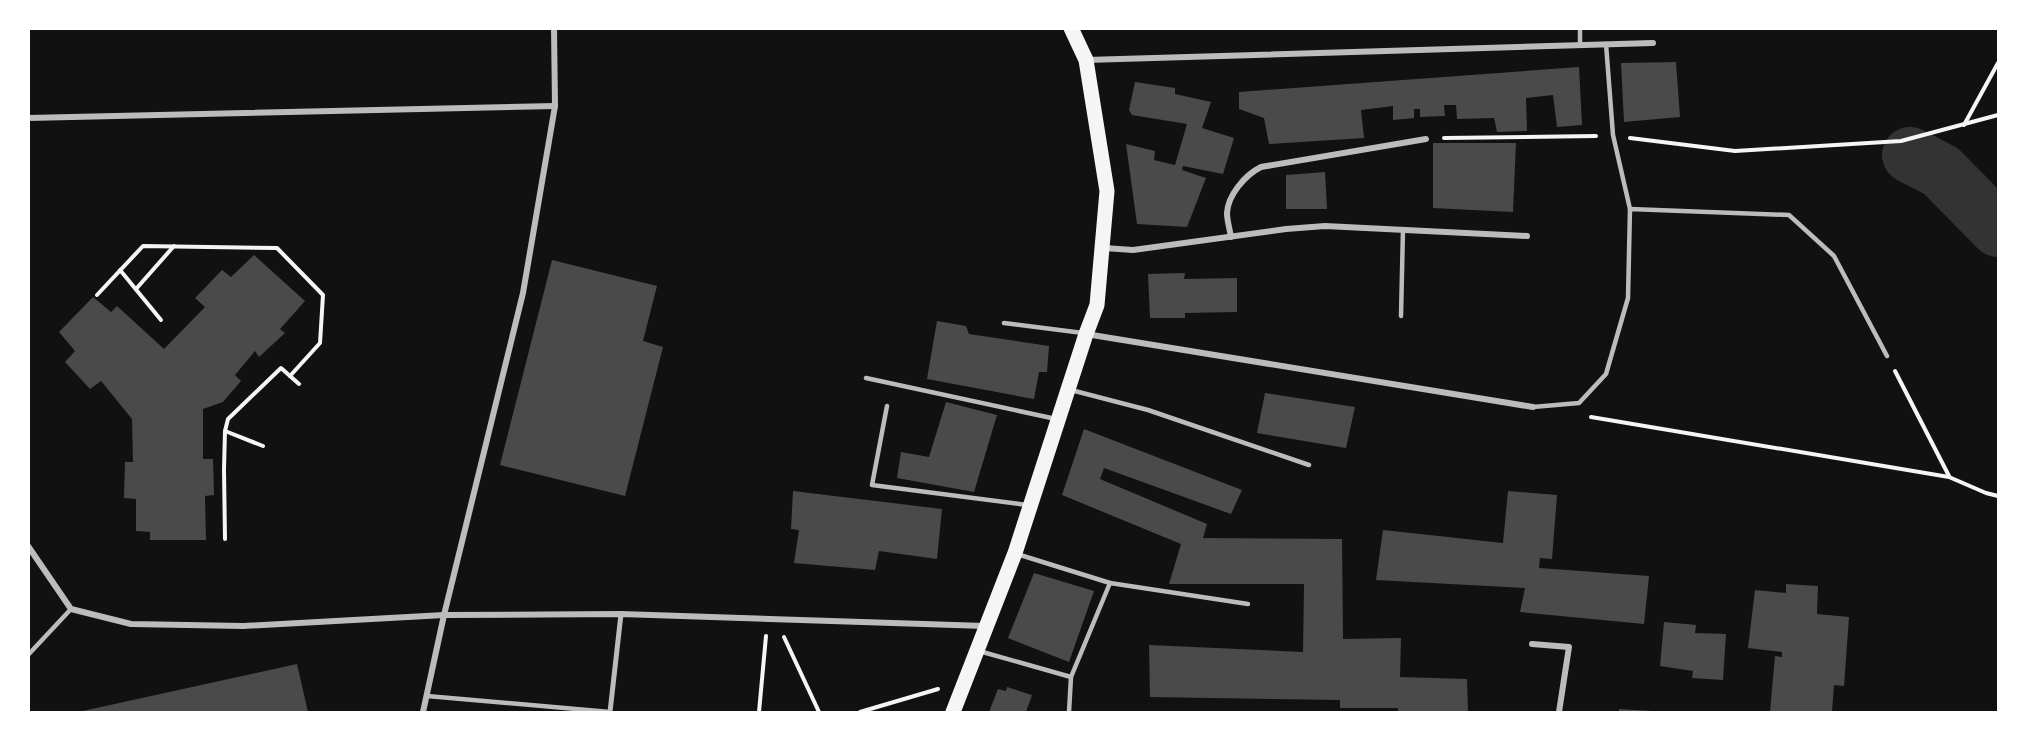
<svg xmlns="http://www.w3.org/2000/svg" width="2027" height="741" font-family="Poppins,sans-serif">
  <rect width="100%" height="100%" fill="#111"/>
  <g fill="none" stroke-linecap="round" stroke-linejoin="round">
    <path stroke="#333" stroke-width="56" d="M1910,155L1941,171L1998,229"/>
  </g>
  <g fill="#4a4a4a">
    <path d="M1676,62L1680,117L1624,122L1621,63Z"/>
    <path d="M1579,67L1582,125L1557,127L1553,95L1526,98L1527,131L1497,132L1494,118L1457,119L1456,105H1444L1445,116L1420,117V109H1414V118L1393,120V106L1361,110L1364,138L1269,144L1264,118L1239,109V92Z"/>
    <path d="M1135,82L1175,88V94L1211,102L1202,128L1234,138L1223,174L1183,166L1182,170L1206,178L1187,227L1137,224L1126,144L1155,151L1154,160L1175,165L1187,124L1132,115L1129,110Z"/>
    <path d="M1433,143H1516L1513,212L1433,208Z"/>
    <path d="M1325,172L1327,209H1286V175Z"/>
    <path d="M254,255L305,301L280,329L285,333L259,357L255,351L235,375L241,381L223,402L203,409V459H213L214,495L205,496L206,540H150V532L136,531V499L124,498L125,462H133L132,419L101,381L90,389L65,362L75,351L59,332L93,297L111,312L117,306L164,349L205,307L195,298L222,270L231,277Z"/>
    <path d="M552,260L657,286L643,341L663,347L625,496L500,465Z"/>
    <path d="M1185,273L1184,279L1237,278V312L1185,313V318H1150L1148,274Z"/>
    <path d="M937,321L966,326L969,334L1049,346L1047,372H1039L1034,399L927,379Z"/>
    <path d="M1265,393L1355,407L1346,448L1257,433Z"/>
    <path d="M946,402L997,415L974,492L897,478L901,452L929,457Z"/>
    <path d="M1084,429L1242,490L1231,514L1104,468L1100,479L1207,524L1203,538L1342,539L1343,639L1401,638L1400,677L1467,679L1468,712H1398V708H1340V700L1150,697L1149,645L1303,652L1304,584H1169L1181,544L1062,495Z"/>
    <path d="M793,491L942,509L937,559L879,551L875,570L794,563L799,530L791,529Z"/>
    <path d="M1508,491L1557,495L1552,559L1540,558L1539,568L1649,576L1644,624L1520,612L1525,588L1376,580L1383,530L1503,543Z"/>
    <path d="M1034,573L1094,591L1069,662L1008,638Z"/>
    <path d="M1786,584L1818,586L1817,614L1849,617L1844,686L1834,685L1832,712H1770L1775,656L1782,657V652L1748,648L1755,590L1786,593Z"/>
    <path d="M1664,622L1696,625L1695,633L1726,634L1723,680L1692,678L1693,671L1660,666Z"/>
    <path d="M297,664L308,712H78Z"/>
    <path d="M1007,687L1032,695L1026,712H989L998,689L1006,691Z"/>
    <path d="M1619,709L1653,711L1652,712H1619Z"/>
  </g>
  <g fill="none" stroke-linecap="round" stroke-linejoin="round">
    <g stroke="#f5f5f5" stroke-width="4">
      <path d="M1964,125L1998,63"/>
      <path d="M1444,138L1596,136"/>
      <path d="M1630,138L1735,151L1901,141L1998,115"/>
      <path d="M120,270L161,320"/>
      <path d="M136,289L174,246"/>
      <path d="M97,295L143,246L277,248L323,295L320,343L290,376"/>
      <path d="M1895,371L1949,476"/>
      <path d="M1591,417L1949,477L1986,493L1998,496"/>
      <path d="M225,431L263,446"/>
      <path d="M225,539L224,469L225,431L228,419L281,368L299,384"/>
      <path d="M784,637L819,712"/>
      <path d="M759,712L766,636"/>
      <path d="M860,712L938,689"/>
    </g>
    <g stroke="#bcbcbc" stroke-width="4.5">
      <path d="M1580,28V45"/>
      <path d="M1606,44L1613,135L1630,209"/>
      <path d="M1401,316L1403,229"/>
      <path d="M1004,323L1083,333"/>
      <path d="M866,378L1056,419"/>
      <path d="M1071,390L1148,410L1309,465"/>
      <path d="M887,406L872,485L1027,505"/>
      <path d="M1533,407L1579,403L1606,374L1628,298L1630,209L1789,215L1834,256L1887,356"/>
      <path d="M1017,554L1110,583L1071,677L1069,712"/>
      <path d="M1110,583L1248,604"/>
      <path d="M979,651L1071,677"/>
      <path d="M28,655L71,609"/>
      <path d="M427,696L610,712"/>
    </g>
    <path stroke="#bcbcbc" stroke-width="5" d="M610,712L621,614"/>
    <g stroke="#bcbcbc" stroke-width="6">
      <path d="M1086,60L1653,43"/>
      <path d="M28,118L555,106"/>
      <path d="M1231,237C1230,230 1227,221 1227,213C1228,195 1245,175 1261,167L1426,139"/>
      <path d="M1104,248L1133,250L1286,229L1325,226L1527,236"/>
      <path d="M1086,334L1533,407"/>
      <path d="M28,546L71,609L131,624L243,626L444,615L621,614L985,626"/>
      <path d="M1532,644L1569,647L1559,712"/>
      <path d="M423,712L444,615L523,293L555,106L554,28"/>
    </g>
    <path stroke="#f5f5f5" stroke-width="15" d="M953,712L1015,553L1086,334L1097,305L1107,191L1086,60L1071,28"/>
  </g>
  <rect width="2027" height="741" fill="none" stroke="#ffffff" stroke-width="60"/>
</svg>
